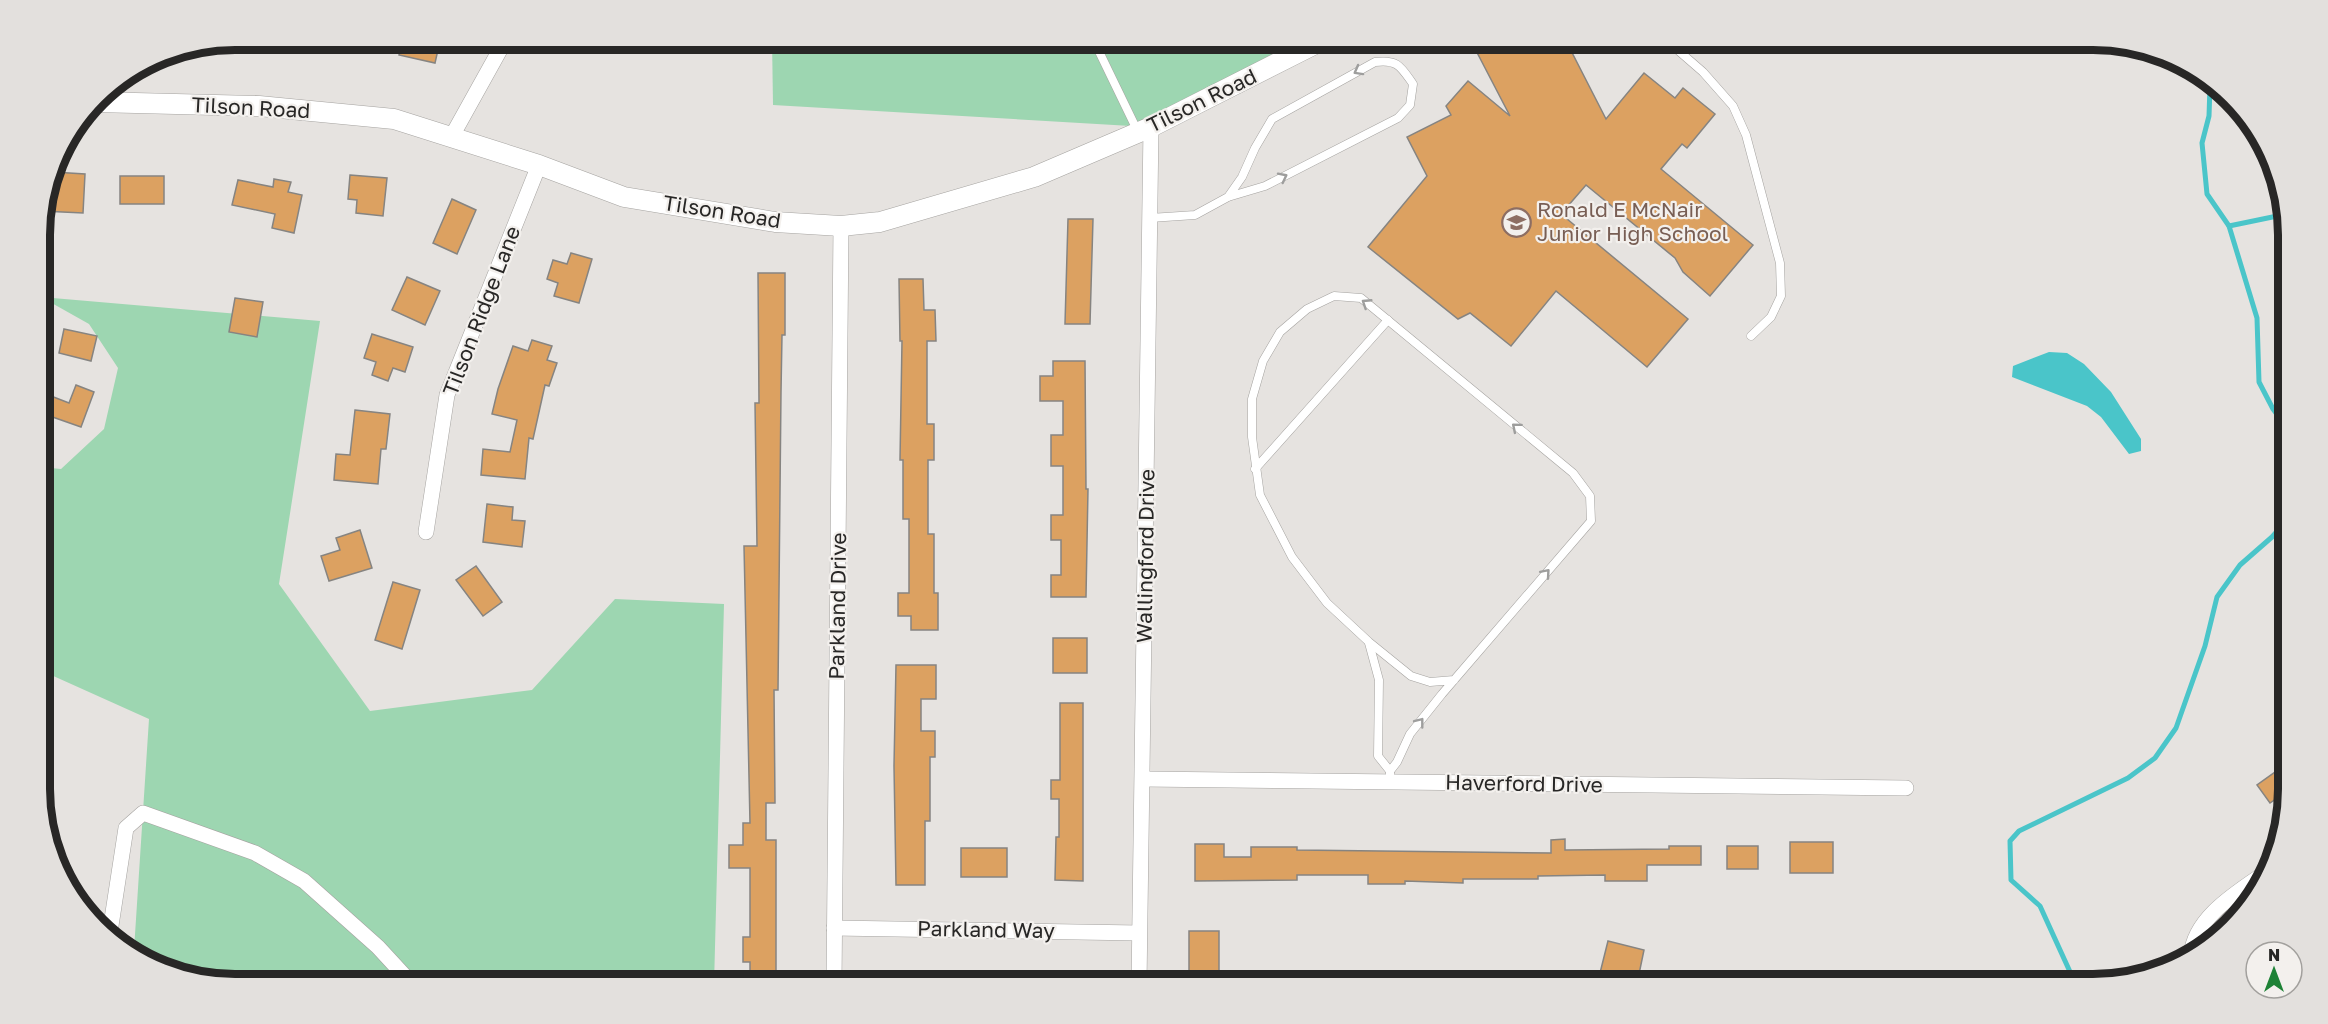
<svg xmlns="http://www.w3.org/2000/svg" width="2328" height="1024" font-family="'Golos Text',sans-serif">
  <rect width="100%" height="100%" fill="#e6e3e0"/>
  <g fill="#9dd6b1">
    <path d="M772,39H1332L1148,127L773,105Z"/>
    <path d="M41,297L320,321L279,584L370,711L532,690L615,599L724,604L714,985H235L160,970L134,950L149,719L40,670V467L61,469L104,429L118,368L89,324Z"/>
  </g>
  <path fill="#4ac5c9" d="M2049,352L2067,353L2084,364L2111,392L2141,439V451L2129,454L2101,417L2087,406L2012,377L2013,366Z"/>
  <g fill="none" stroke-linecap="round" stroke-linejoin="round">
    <g stroke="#4ac5c9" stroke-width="5">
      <path d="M2210,86L2209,116L2202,143L2207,194L2229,226L2257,318L2259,382L2273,409L2288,429"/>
      <path d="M2229,226L2287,214"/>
      <path d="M2069,985L2071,974L2040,906L2011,880L2010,841L2019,831L2128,778L2155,758L2176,728L2205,646L2217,597L2240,565L2272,537L2288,519"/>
    </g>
  </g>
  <g fill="#dca161" stroke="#868481" stroke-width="1.5">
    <path d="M403,39L440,41L435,63L399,55Z"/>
    <path d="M1470,39H1565L1606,119L1644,73L1675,98L1683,88L1715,114L1687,148L1682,144L1661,169L1753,245L1710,296L1683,272L1675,258L1586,185L1561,214L1688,319L1647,367L1556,291L1511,346L1470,313L1458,319L1368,247L1427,176L1407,137L1451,115L1446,106L1468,81L1510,116Z"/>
    <path d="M53,172L85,174L83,213L42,211Z"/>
    <path d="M350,175L387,178L383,216L356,213L357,200L348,199Z"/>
    <rect x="120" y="176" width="44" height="28"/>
    <path d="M274,179L291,182L288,192L302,195L294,233L272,228L275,214L232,205L238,180L273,187Z"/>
    <path d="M452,199L476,210L457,254L433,243Z"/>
    <path d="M1068,219H1093L1090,324H1065Z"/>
    <path d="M571,253L592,259L579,303L554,296L558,283L547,279L553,260L567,264Z"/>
    <path d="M758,273H785V335H782L781,392L778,690H774L775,803H766V840H776V985H750V962H743V937H750V868H729V845H743V823H750L744,546H757L755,403H759Z"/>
    <path d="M407,277L440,291L425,325L392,310Z"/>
    <path d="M899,279H923L924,310H935L936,341H927V424H934V460H928V534H934V593H938V630H911V616H898V593H909V519H903V460H900L902,341H900Z"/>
    <path d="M235,298L263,302L257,337L229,332Z"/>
    <path d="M64,329L97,336L91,361L59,353Z"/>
    <path d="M372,334L413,347L405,372L393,368L388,381L372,375L376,362L364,358Z"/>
    <path d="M532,340L552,346L547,360L557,363L549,386L545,385L533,439L529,438L525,479L481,475L483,449L510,452L517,420L492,414L498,389L513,346L528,351Z"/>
    <path d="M1053,361H1085L1086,489H1088L1086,597H1051V575H1061V540H1051V515H1063V466H1051V435H1063V401H1040V376H1053Z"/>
    <path d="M76,385L94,392L81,427L44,414L51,396L69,403Z"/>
    <path d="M355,410L390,414L386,449H381L378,484L334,480L336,454L350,455Z"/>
    <path d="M487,504L513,507L512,520L525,521L522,547L483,542Z"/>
    <path d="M360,530L372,568L329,581L321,556L340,550L336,538Z"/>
    <path d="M476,566L502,602L483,616L456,580Z"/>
    <path d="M393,582L420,590L402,649L375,640Z"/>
    <rect x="1053" y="638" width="34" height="35"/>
    <path d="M896,665H936V699H921V731H935V757H930V821H925V885H896L894,766Z"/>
    <path d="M1060,703H1083V881L1055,880L1056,837H1059V799H1051V780H1060Z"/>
    <path d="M2289,762V790L2270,803L2257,785Z"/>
    <path d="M1565,839V850L1669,849V846H1701V865H1647V881H1605V875L1538,876V879H1463V883L1405,881V884H1368V875H1297V880L1195,881V844H1224V857H1251V847H1297V850L1551,853V840Z"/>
    <rect x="1790" y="842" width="43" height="31"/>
    <rect x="1727" y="846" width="31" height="23"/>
    <rect x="961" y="848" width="46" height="29"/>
    <rect x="1189" y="931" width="30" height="41"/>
    <path d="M1608,941L1644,950L1639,974L1626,971L1623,983L1599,977Z"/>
  </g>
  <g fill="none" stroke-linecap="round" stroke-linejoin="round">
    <defs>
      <g id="service">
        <path d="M1093,39L1138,132"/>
        <path d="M1665,39L1703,72L1733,106L1746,135L1780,263L1781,296L1771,317L1751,336"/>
        <path d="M1150,218L1195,215L1228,197L1265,186L1398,118L1410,105L1413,84C1401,67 1398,59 1375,62L1272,119L1255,148L1242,177L1228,197"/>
        <path d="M1255,469L1388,320"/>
        <path d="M1369,643L1379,680L1378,756L1390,771V776"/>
        <path d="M1390,771L1397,762L1410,734L1442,694L1591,521L1590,496L1573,473L1361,298L1334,296L1307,309L1280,332L1263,361L1252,399V437L1260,495L1292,557L1327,603L1369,642L1411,676L1430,682L1454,680"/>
      </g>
      <g id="minor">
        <path d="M452,136L506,39"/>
        <path d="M426,532L447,395L539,165"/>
        <path d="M1143,779L1906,788"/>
        <path d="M834,928L1139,933"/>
        <path d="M110,932L126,828L143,813L255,853L304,881L378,947L413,985"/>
        <path d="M2191,956C2194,915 2243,889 2272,868"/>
        <path d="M152,964L171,972"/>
        <path d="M834,985L841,226"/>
        <path d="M1139,985L1151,127"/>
      </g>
      <path id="tertiary" d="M95,102L259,106L394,119L539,165L624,197L775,222L841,226L880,222L1034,177L1151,127L1325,39"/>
    </defs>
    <use href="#service" stroke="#a5a3a0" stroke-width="9"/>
    <use href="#minor" stroke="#a5a3a0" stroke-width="16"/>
    <use href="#tertiary" stroke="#a5a3a0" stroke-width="21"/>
    <use href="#service" stroke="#fff" stroke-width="8"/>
    <use href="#minor" stroke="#fff" stroke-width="15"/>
    <use href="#tertiary" stroke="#fff" stroke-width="20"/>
  </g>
  <defs><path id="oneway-chevron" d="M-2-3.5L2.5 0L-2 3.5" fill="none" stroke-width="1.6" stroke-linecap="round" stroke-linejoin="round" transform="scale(1.5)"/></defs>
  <g stroke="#9e9e9d">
    <use href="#oneway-chevron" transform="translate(1358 71) rotate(151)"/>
    <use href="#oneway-chevron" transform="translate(1283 177) rotate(-27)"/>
    <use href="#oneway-chevron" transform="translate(1366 303) rotate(-147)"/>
    <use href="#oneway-chevron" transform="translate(1516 427) rotate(-140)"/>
    <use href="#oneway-chevron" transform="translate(1546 573) rotate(-49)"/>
    <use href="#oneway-chevron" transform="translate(1420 722) rotate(-52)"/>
  </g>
  <defs>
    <symbol id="school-ring" viewBox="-11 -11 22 22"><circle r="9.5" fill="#f3f0ed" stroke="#8d6e63" stroke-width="1.5"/><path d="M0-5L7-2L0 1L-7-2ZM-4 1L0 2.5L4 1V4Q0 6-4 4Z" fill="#8d6e63"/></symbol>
  </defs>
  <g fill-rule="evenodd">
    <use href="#school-ring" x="1500" y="206" width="33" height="33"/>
  </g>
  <g text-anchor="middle" stroke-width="4.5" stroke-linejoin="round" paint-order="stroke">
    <g font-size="21" fill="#282726" stroke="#f3f0ed">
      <text transform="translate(1202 101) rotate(-26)" y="7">Tilson Road</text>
      <text transform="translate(251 108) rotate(3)" y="7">Tilson Road</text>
      <text transform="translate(722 212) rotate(9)" y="7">Tilson Road</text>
      <text transform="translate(482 311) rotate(-69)" y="7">Tilson Ridge Lane</text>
      <text transform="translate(1146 556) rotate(-89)" y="7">Wallingford Drive</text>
      <text transform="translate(838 606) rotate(-89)" y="7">Parkland Drive</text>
      <text transform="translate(1524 784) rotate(1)" y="7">Haverford Drive</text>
      <text transform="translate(986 930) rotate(1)" y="7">Parkland Way</text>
    </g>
    <g font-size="21" fill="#785e54" stroke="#f3f0ed" text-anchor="start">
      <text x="1537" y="217">Ronald E McNair<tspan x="1537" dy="24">Junior High School</tspan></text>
    </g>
  </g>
  <path d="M0 0H2328V1024H0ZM235 50H2093A185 185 0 0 1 2278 235V789A185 185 0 0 1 2093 974H235A185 185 0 0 1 50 789V235A185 185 0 0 1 235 50Z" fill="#e3e0dd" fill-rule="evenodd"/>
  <path fill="none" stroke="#282726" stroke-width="8" d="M235 50H2093A185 185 0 0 1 2278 235V789A185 185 0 0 1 2093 974H235A185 185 0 0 1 50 789V235A185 185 0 0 1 235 50Z"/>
  <g transform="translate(2274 970)"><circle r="28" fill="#f3f0ed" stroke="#a2a09d" stroke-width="1.5"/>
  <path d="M0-4.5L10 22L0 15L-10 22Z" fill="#1e8236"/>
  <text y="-9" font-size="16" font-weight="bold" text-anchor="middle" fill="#282726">N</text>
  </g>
</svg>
